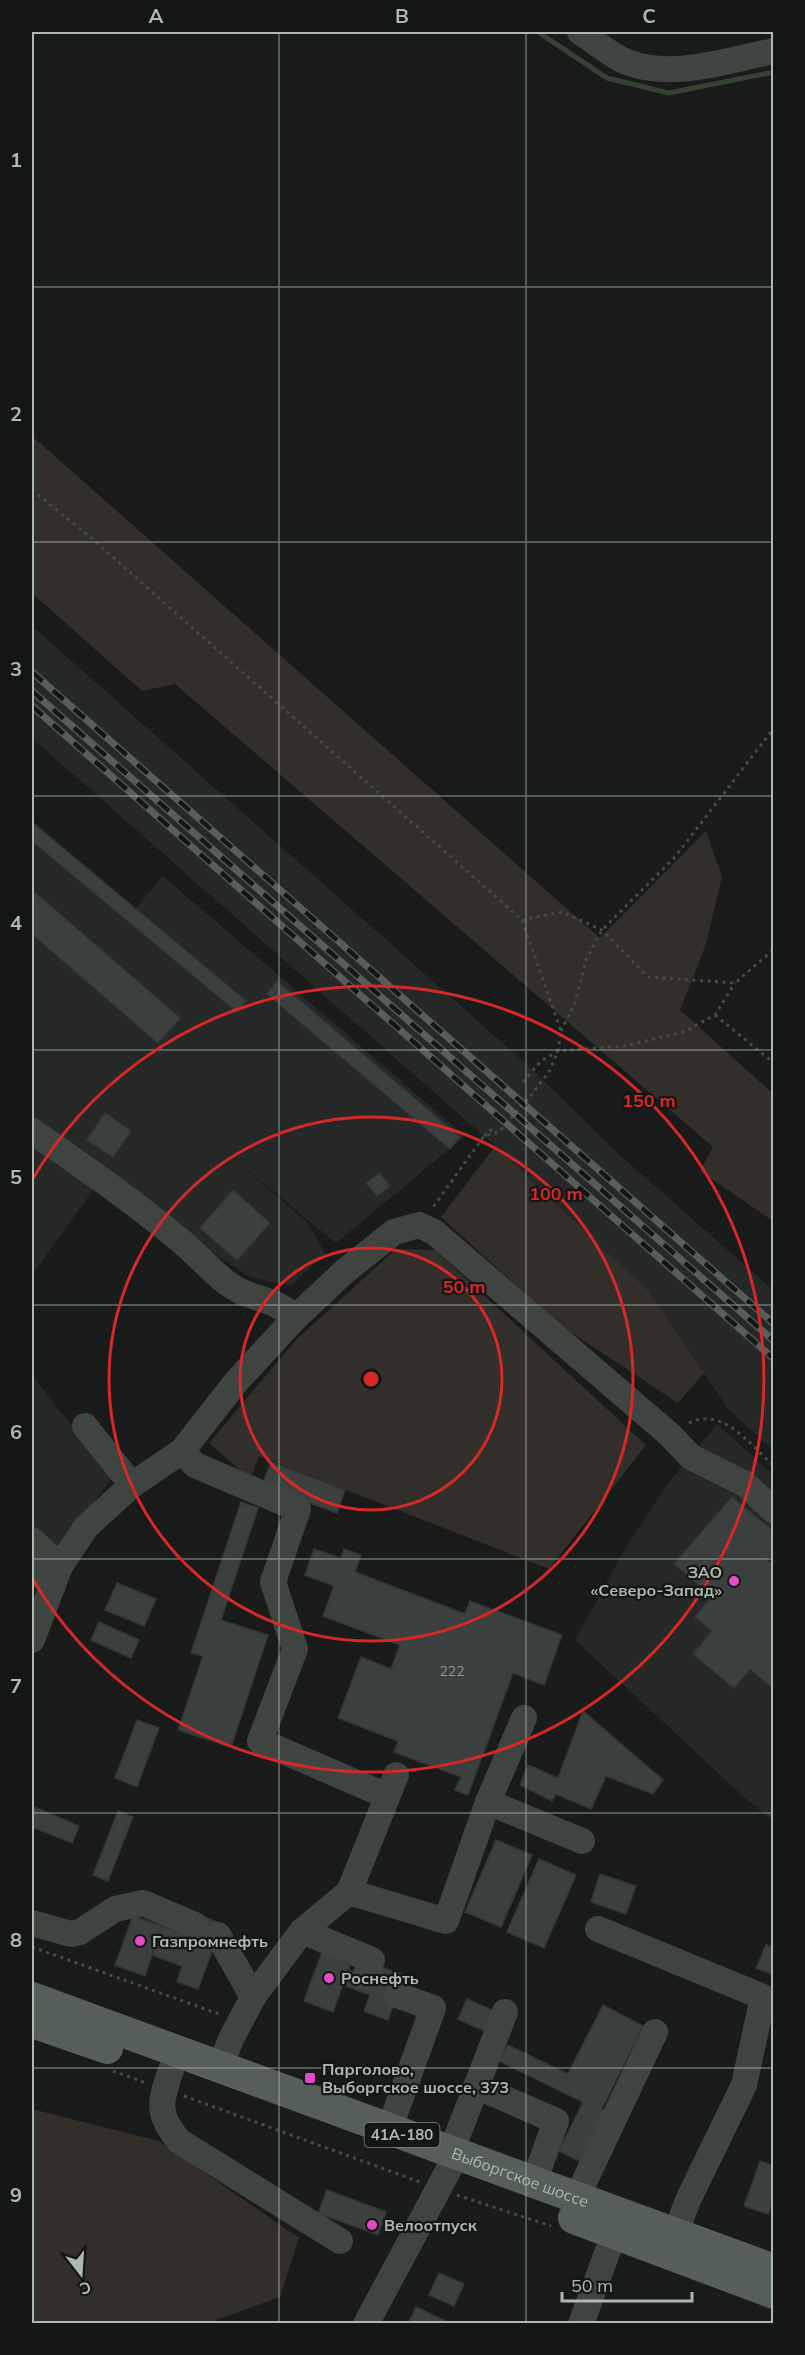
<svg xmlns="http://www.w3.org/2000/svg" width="805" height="2355" font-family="Mulish,sans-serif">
  <rect width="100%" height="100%" fill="#191b1a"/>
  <g fill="#252826">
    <path d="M32,626L531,1068L613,1149L773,1290V1450L729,1410L646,1288L495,1146L32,738Z"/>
    <path d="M32,822L136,908L163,876L465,1136L336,1243L228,1154L307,1222L325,1253L291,1286L250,1277L101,1179L32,1275Z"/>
    <path d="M32,1375L112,1477L32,1589Z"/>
    <path d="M717,1424L773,1475V1821L745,1798L575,1640L625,1549L666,1486Z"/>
  </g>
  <g fill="#322e29">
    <path d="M32,436L600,938L706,831L722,877L706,944L680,1010L773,1094V1221L700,1171L713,1147L175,684L142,691L32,593Z"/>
    <path d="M495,1146L646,1288L704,1373L678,1403L560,1325L441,1217Z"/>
    <path d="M396,1249L435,1250L646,1445L549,1569L259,1456L250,1479L209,1443L296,1340Z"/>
    <path d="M32,2109L159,2141L299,2238L280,2297L208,2323H32Z"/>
  </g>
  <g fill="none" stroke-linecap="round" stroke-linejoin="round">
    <path stroke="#344233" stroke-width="5" d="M538,32L607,78L669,93L774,72"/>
  </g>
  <g fill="#3b3f3d" stroke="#333635" stroke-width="1.5">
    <path d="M32,822L246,1001L237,1012L32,841Z"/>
    <path d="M32,890L180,1018L158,1043L32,934Z"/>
    <path d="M277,981L460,1137L450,1149L267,994Z"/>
    <path d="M105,1113L131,1131L113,1157L87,1140Z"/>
    <path d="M379,1173L390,1186L377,1196L366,1183Z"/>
    <path d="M233,1190L270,1223L237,1260L200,1228Z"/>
    <path d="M271,1462L345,1490L337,1513L262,1485Z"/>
    <path d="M732,1497L774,1532V1553L767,1560L774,1566V1689L750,1669L734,1688L693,1654L712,1631L695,1617L712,1596L674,1564Z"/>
    <path d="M241,1502L258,1508L221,1620L268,1635L231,1747L178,1730L203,1656L191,1653Z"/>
    <path d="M314,1549L341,1558L344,1549L361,1555L355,1572L465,1614L470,1601L562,1635L544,1685L513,1673L468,1795L455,1790L461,1777L394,1752L398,1741L338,1718L361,1657L391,1669L400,1645L323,1616L334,1586L305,1575Z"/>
    <path d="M117,1583L156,1599L144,1626L105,1610Z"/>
    <path d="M99,1622L139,1640L131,1658L91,1640Z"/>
    <path d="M583,1711L663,1780L653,1794L606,1776L591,1809L556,1794L552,1801L520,1785L528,1765L558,1778Z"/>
    <path d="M137,1720L159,1728L137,1787L115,1778Z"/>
    <path d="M32,1806L79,1826L72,1843L32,1827Z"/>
    <path d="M118,1811L133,1817L108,1881L93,1875Z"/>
    <path d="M496,1840L532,1855L501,1927L465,1912Z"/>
    <path d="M539,1859L576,1875L544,1948L507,1932Z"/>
    <path d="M600,1874L636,1886L626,1914L591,1902Z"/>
    <path d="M199,1915L222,1924L198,1989L177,1982L182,1966L152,1955L162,1926L191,1937Z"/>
    <path d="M133,1916L162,1926L145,1976L115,1965Z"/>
    <path d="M766,1945L774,1948V1975L756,1968Z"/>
    <path d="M322,1952L351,1962L333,2012L304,2001Z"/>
    <path d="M381,1967L404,1975L388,2020L364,2011L370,1995L343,1985L349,1970L375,1980Z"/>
    <path d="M467,1999L497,2012L487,2032L458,2019Z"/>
    <path d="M603,2005L643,2026L602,2109L608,2112L583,2163L559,2151L583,2102L499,2061L508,2045L568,2074Z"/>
    <path d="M760,2161L774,2166V2199L768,2214L744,2206Z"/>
    <path d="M327,2190L386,2212L378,2235L318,2213Z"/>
    <path d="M439,2273L464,2284L454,2306L429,2295Z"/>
    <path d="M416,2307L452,2324H408Z"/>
  </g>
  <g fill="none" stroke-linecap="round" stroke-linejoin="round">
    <g stroke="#444b46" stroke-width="3" stroke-dasharray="3 4.5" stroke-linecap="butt">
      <path d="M32,490L90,537L522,920L561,1031L558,1051L550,1070L533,1093L499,1132L484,1136L433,1207"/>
      <path d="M522,920L562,912L602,930L648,977L735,983L774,949"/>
      <path d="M715,1015L774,1063"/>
      <path d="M561,1031L575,1003L586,960L602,930L675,857L774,728"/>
      <path d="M523,1082L541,1061L558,1051L625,1046L683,1032L715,1015L735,983"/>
      <path d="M484,1136L492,1129"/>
      <path d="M689,1423C723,1406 750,1445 774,1466"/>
      <path d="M32,1947L219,2014"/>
      <path d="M113,2071L146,2083"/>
      <path d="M184,2096L420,2182"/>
      <path d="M457,2195L551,2226"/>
    </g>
    <g stroke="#3f4441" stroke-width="26">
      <path d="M580,32C595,41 611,56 627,62C673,80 728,60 774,51"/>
      <path d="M32,1131C81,1165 130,1199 176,1237C194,1251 209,1269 227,1283C252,1302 272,1295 295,1318"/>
      <path d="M85,1426L132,1485"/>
      <path d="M182,1451L195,1465L298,1509L273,1582L295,1649L260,1741L387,1796"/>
      <path d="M32,1540L60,1566"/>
      <path d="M32,1569L53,1585"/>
      <path d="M32,1640L60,1566L86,1527L132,1485L182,1451L236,1382L295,1318L344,1272L394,1232L419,1225L434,1232L670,1435L691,1457L745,1484L774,1511"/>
      <path d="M488,1802L582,1841"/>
      <path d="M349,1892L446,1921L488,1802L524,1718"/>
      <path d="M32,1923L71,1934L80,1932L115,1909L143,1903L195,1925"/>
      <path d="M598,1929L763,1997L744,2085L688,2200L676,2232"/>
      <path d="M302,1931L372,1960L365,1977"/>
      <path d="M218,1935L253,1997"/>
      <path d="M220,2067L231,2039L253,1997L302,1931L349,1892L396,1775"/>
      <path d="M171,2070C160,2102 156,2113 179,2141L340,2241"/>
      <path d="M476,2086L556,2121L534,2182"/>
      <path d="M389,2130L433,2008L397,1995"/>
      <path d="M451,2152L505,2012"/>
      <path d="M577,2197L655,2032"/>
      <path d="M366,2324L449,2169"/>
      <path d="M581,2324L614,2234"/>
    </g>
    <g stroke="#565e59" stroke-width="32">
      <path id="s1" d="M32,1998L774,2270"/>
      <path d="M32,2022L107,2048"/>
      <path d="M574,2218L774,2293"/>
    </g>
    <defs>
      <g id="rail">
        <path d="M32,672L774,1324"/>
        <path d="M32,691L774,1341"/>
        <path d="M32,706L774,1359"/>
      </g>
    </defs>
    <use href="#rail" stroke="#565e59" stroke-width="7"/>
    <use href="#rail" stroke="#141615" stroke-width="4.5" stroke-dasharray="14" stroke-linecap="butt"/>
  </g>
  <path fill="none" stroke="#acb9af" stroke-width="1.5" stroke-opacity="0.55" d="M279,32V2324M526,32V2324M32,287H774M32,542H774M32,796H774M32,1050H774M32,1305H774M32,1559H774M32,1813H774M32,2068H774"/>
  <g fill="none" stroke="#d62828" stroke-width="3">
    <circle cx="371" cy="1379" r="131"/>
    <circle cx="371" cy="1379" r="262"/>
    <path d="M32 1180A393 393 0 1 1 32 1578"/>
  </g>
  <g fill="#e04bc7" stroke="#141615" stroke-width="2">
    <circle cx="734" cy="1581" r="6"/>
    <circle cx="140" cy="1941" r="6"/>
    <circle cx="329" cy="1978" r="6"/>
    <rect x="304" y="2072" width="12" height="12" rx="3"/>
    <circle cx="372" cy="2225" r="6"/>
  </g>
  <g text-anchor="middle" stroke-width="4.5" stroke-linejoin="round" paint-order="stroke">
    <g font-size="14" fill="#909a92">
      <text x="452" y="1676">222</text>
    </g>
    <rect fill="#141615" stroke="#7e8881" stroke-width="1.5" x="364.5" y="2123" width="75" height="24" rx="4.5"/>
    <g font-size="15" font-weight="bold" fill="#acb9af">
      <text x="402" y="2140">41А-180</text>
    </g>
    <g font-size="16" font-weight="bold" fill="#acb9af" stroke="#141615" text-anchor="start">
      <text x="722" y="1578" text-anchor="end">ЗАО<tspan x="722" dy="18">«Северо-Запад»</tspan></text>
      <text x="152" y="1947">Газпромнефть</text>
      <text x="341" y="1984">Роснефть</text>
      <text x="322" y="2075">Парголово,<tspan x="322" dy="18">Выборгское шоссе, 373</tspan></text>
      <text x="384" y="2231">Велоотпуск</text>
    </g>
    <g font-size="16" fill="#acb9af" stroke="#141615">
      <text dy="6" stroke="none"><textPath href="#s1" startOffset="520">Выборгское шоссе</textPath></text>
    </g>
  </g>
  <circle cx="371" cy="1379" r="9" fill="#d62828" stroke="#141615" stroke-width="3"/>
  <g font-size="18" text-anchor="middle" font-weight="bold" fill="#d62828" stroke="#141615" stroke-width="4.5" stroke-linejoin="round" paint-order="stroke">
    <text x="649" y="1107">150 m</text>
    <text x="556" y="1200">100 m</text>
    <text x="464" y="1293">50 m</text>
  </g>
  <rect width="805" height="2355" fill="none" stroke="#141615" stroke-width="66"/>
  <g transform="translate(81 2274) rotate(163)" stroke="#141615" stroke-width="4.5" paint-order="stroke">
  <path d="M0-4.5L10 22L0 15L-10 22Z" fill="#acb9af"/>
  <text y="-9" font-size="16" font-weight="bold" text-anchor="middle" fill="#acb9af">С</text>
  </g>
  <path d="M562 2292v9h130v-9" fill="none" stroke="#acb9af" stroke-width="3"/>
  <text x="571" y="2292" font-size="18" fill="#acb9af" stroke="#141615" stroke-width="4.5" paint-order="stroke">50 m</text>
  <rect x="33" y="33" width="739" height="2289" fill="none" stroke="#acb9af" stroke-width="2"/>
  <g font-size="20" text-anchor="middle" font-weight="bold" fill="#acb9af">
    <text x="156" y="23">A</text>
    <text x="402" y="23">B</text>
    <text x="649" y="23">C</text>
    <text x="16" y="167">1</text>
    <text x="16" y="421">2</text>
    <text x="16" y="676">3</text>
    <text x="16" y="930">4</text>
    <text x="16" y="1184">5</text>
    <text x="16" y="1439">6</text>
    <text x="16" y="1693">7</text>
    <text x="16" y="1947">8</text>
    <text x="16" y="2202">9</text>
  </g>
</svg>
